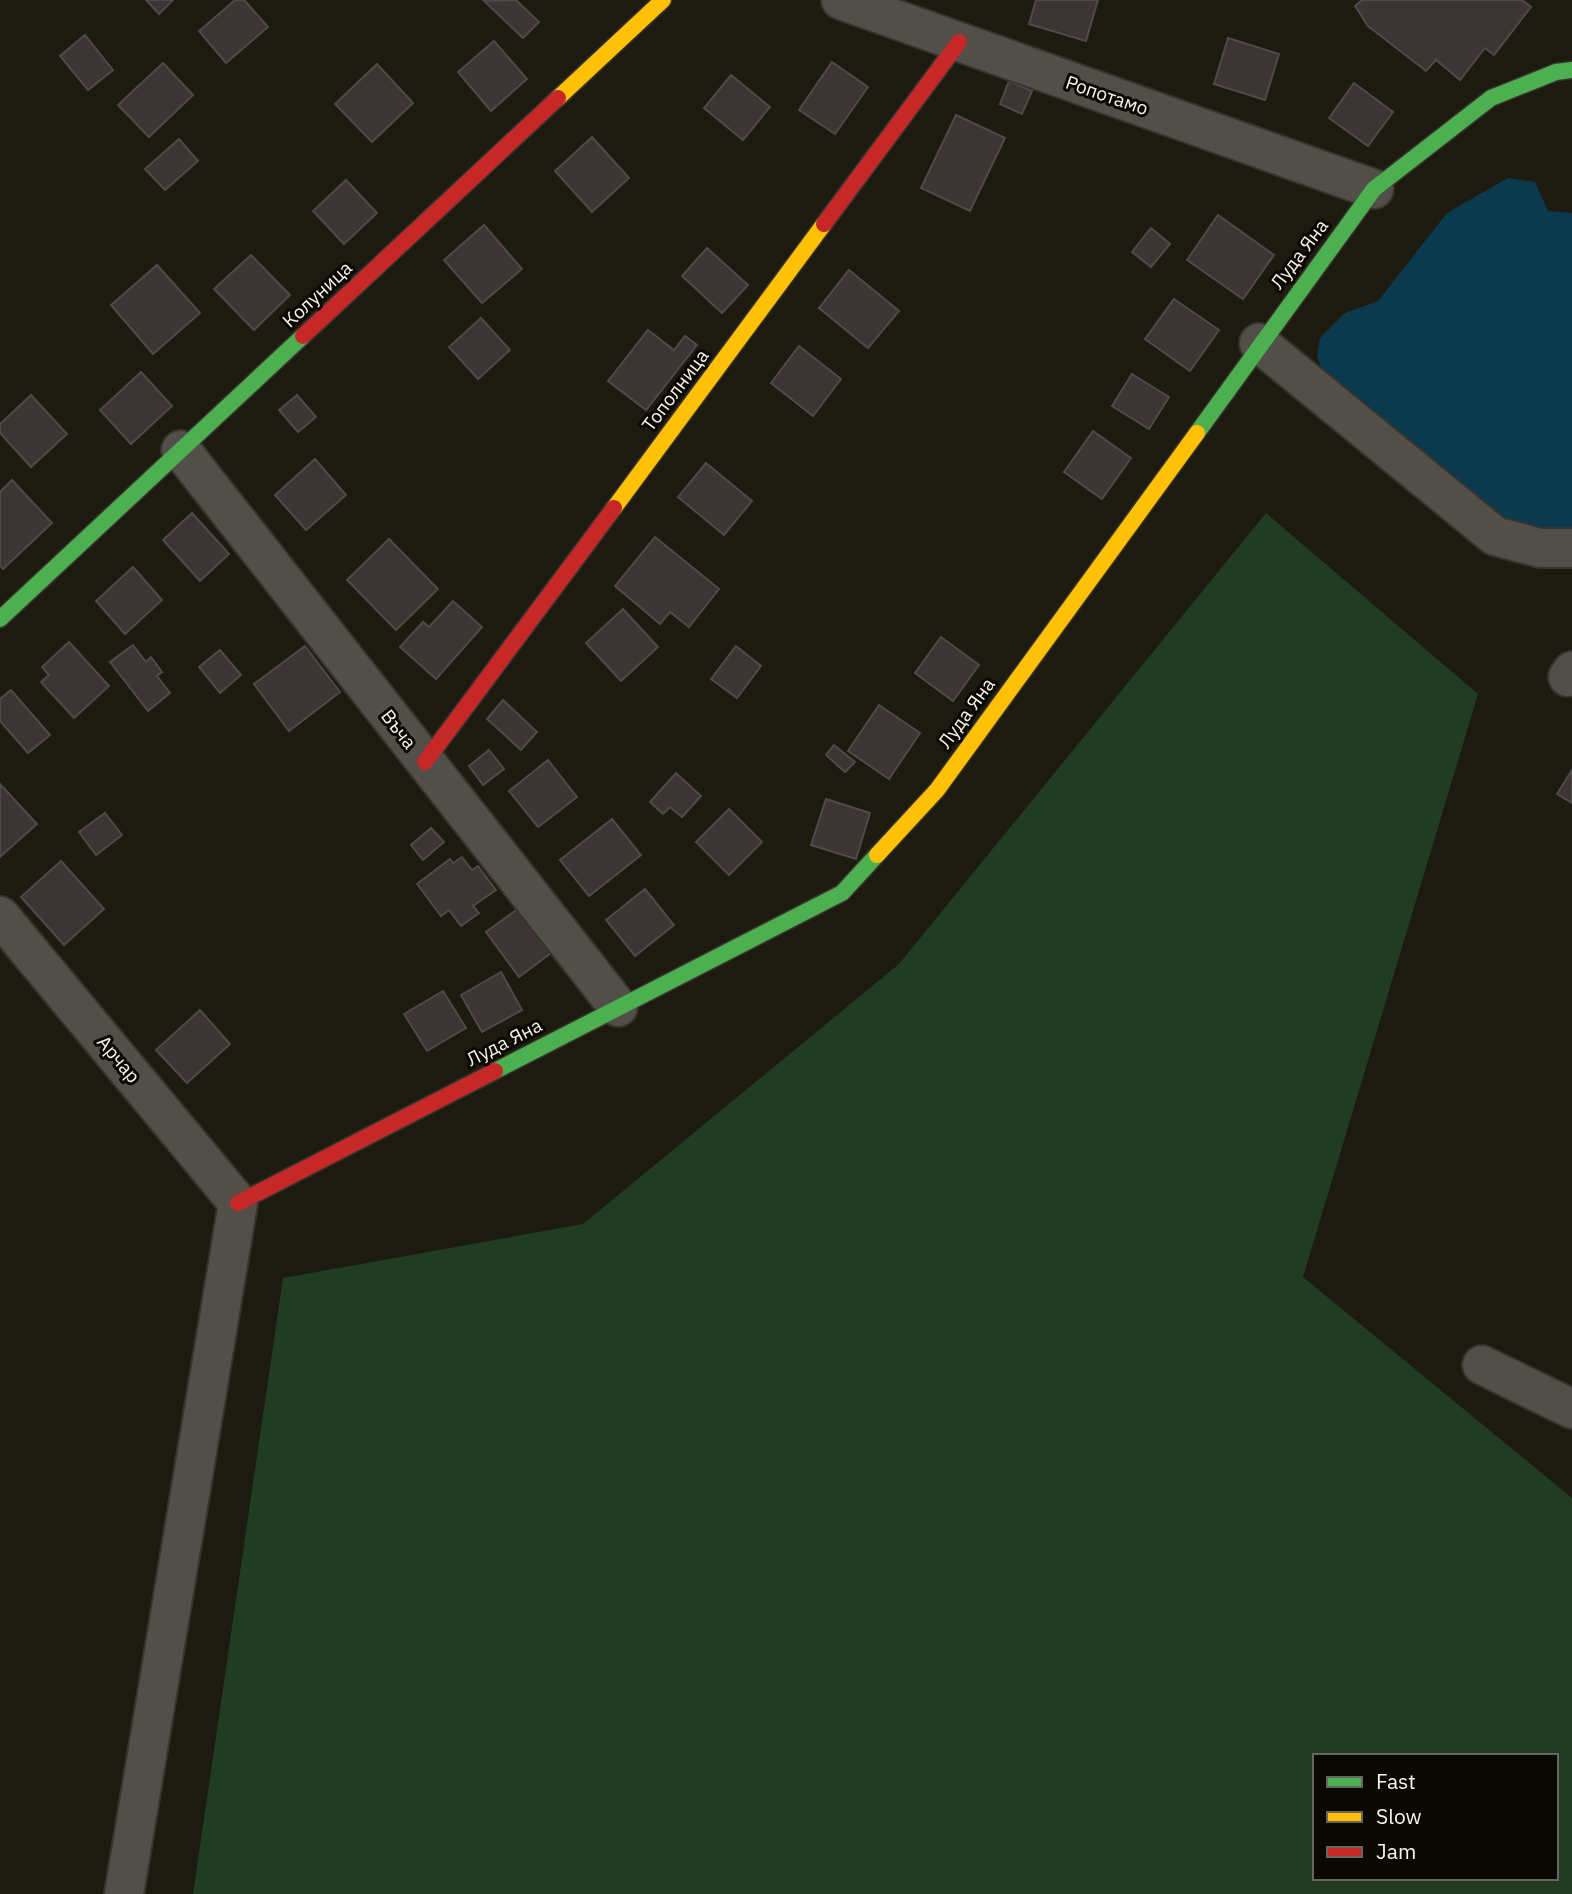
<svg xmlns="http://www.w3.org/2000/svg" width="1572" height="1894" font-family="'IBM Plex Sans',sans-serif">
  <rect width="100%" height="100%" fill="#1d1a10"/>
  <path fill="#203c22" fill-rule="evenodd" d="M1266,513L1478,694L1303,1277L1572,1498V1894H193L283,1278L583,1224L899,964ZM1315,1756H1556V1878H1315Z"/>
  <path fill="#0b3a4f" d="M1508,178L1535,182L1548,211L1572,213V531L1523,529L1491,513L1325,375L1317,357L1320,338L1345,313L1378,301L1447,213Z"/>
  <g fill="#3d3434" stroke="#4f4947" stroke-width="2">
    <path d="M146,0H173L159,14Z"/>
    <path d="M235,0H244L268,27L226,63L199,31Z"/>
    <path d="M516,0L539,22L523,38L484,1Z"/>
    <path d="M1036,0H1098L1086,41L1029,24Z"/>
    <path d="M1362,0H1522L1531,7L1494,55L1485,48L1460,80L1436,60L1426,71L1368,26L1355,6Z"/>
    <path d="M85,35L113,70L88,90L60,56Z"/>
    <path d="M1228,38L1279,54L1265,100L1214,84Z"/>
    <path d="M494,41L527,79L491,111L458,72Z"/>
    <path d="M832,62L868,87L835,134L799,110Z"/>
    <path d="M163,63L193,95L149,137L118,105Z"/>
    <path d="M377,64L413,103L372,142L335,104Z"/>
    <path d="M731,75L770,107L743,140L704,108Z"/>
    <path d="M1009,81L1032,91L1022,114L1000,104Z"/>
    <path d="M1354,83L1393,112L1368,146L1329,118Z"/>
    <path d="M956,115L1005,138L970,211L921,188Z"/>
    <path d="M592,137L629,178L592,212L555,171Z"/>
    <path d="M179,139L198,161L165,190L145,169Z"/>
    <path d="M346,180L377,213L344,244L313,211Z"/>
    <path d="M1218,215L1274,255L1243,299L1187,260Z"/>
    <path d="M484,225L522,269L482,303L444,260Z"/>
    <path d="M1151,228L1170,244L1151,267L1132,252Z"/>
    <path d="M707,248L748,285L722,313L682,276Z"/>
    <path d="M251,255L290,295L254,330L214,289Z"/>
    <path d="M157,265L200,313L153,354L111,305Z"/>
    <path d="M849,270L899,311L868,348L819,308Z"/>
    <path d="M1174,299L1219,330L1190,371L1145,339Z"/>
    <path d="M481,318L510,350L478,379L449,347Z"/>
    <path d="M648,330L674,350L685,336L697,345L646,410L608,381Z"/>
    <path d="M799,346L841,379L813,416L771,383Z"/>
    <path d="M141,372L172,406L131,444L100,410Z"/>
    <path d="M1132,374L1169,397L1149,429L1112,406Z"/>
    <path d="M31,395L67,434L31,467L0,433V424Z"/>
    <path d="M297,395L316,417L298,432L279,410Z"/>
    <path d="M1093,431L1131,458L1102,499L1064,472Z"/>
    <path d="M315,459L346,495L306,530L275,495Z"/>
    <path d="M706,463L752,501L724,535L678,497Z"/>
    <path d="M12,480L52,523L3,569L0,565V492Z"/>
    <path d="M192,513L229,554L200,581L163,540Z"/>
    <path d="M655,537L719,589L689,627L670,612L660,624L615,586Z"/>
    <path d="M389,539L438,589L396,630L347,580Z"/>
    <path d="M133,567L162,600L125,634L96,601Z"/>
    <path d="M453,601L482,627L436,679L400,647L423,622L429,627Z"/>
    <path d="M623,609L658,647L621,681L586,643Z"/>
    <path d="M941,637L979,665L953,701L915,673Z"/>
    <path d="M69,642L109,686L74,718L41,682L49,675L42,667Z"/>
    <path d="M133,645L146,662L151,657L162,672L157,676L170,693L148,711L110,662Z"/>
    <path d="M305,646L340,692L289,731L254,684Z"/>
    <path d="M736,646L761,666L737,698L711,679Z"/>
    <path d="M220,650L241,675L220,693L199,667Z"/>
    <path d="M11,690L50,735L28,753L0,721V699Z"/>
    <path d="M503,700L537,732L521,750L487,719Z"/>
    <path d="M879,705L920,733L889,779L848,751Z"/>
    <path d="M834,745L855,762L845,772L826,755Z"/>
    <path d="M489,750L504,769L483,785L469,766Z"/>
    <path d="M548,760L577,797L538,827L509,791Z"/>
    <path d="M1572,770V803L1557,794Z"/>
    <path d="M676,773L701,796L682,817L670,807L663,814L650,802Z"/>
    <path d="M0,784L37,824L0,857Z"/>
    <path d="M826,799L870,813L856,859L811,845Z"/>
    <path d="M729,809L762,842L729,875L696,842Z"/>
    <path d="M105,813L122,835L96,855L79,832Z"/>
    <path d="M612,819L641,855L589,896L560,860Z"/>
    <path d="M431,828L444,842L423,860L411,845Z"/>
    <path d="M462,857L472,870L478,866L496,890L473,906L479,913L461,926L449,910L441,916L417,884L450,859L453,863Z"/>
    <path d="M61,861L104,909L64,945L21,897Z"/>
    <path d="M645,889L674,925L635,956L606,920Z"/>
    <path d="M519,908L551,953L519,977L486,932Z"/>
    <path d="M501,972L522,1010L482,1032L461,995Z"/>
    <path d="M443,991L466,1028L427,1051L404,1014Z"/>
    <path d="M200,1010L230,1044L187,1083L156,1050Z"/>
  </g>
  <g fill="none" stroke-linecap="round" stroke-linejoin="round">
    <defs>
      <g id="street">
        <path d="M841,0L1374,189"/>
        <path d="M1259,343L1495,536L1540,548H1572"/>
        <path d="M181,450L618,1007"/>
        <path d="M1568,677L1572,671"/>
        <path d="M0,916L238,1203L124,1894"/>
        <path d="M1482,1365L1572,1409"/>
      </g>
      <g id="fast">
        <path d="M1197,433L1374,189L1491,98L1556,72L1572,70"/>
        <path d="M0,619L303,336"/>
        <path d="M495,1071L842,893L877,855"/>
      </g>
      <g id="slow">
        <path d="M558,98L663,0"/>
        <path d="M614,508L824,224"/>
        <path d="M877,855L937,790L1197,433"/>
      </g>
      <g id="jam">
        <path d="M824,224L959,42"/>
        <path d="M303,336L558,98"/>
        <path d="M425,762L614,508"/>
        <path d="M238,1203L495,1071"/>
      </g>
    </defs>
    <use href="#street" stroke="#37342d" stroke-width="42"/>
    <use href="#fast" stroke="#37342d" stroke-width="19"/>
    <use href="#slow" stroke="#37342d" stroke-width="19"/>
    <use href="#jam" stroke="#37342d" stroke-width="19"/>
    <use href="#street" stroke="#514f47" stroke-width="38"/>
    <use href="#fast" stroke="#4caf50" stroke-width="16"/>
    <use href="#slow" stroke="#ffc107" stroke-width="16"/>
    <use href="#jam" stroke="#c62828" stroke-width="16"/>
  </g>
  <g text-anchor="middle" stroke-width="6" stroke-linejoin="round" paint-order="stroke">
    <g font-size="19" fill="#f8f4e8" stroke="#0a0803">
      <text transform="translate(1107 95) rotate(19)" y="7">Ропотамо</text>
      <text transform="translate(1299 254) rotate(-53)" y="7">Луда Яна</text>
      <text transform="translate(317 294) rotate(-43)" y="7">Колуница</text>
      <text transform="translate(675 390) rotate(-53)" y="7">Тополница</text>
      <text transform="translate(966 713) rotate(-54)" y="7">Луда Яна</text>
      <text transform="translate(399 729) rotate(52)" y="7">Въча</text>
      <text transform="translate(504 1042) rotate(-27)" y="7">Луда Яна</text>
      <text transform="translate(119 1059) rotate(50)" y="7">Арчар</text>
    </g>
  </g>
  <rect x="1313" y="1754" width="245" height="126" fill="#0a0803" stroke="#69665f" stroke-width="2"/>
  <rect x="1327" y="1777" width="35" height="10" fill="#4caf50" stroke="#69665f" stroke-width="2"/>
  <text x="1376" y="1789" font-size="21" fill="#f8f4e8">Fast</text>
  <rect x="1327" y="1812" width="35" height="10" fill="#ffc107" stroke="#69665f" stroke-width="2"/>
  <text x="1376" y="1824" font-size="21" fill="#f8f4e8">Slow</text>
  <rect x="1327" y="1847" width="35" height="10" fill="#c62828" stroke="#69665f" stroke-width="2"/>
  <text x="1376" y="1859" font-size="21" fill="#f8f4e8">Jam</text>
</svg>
